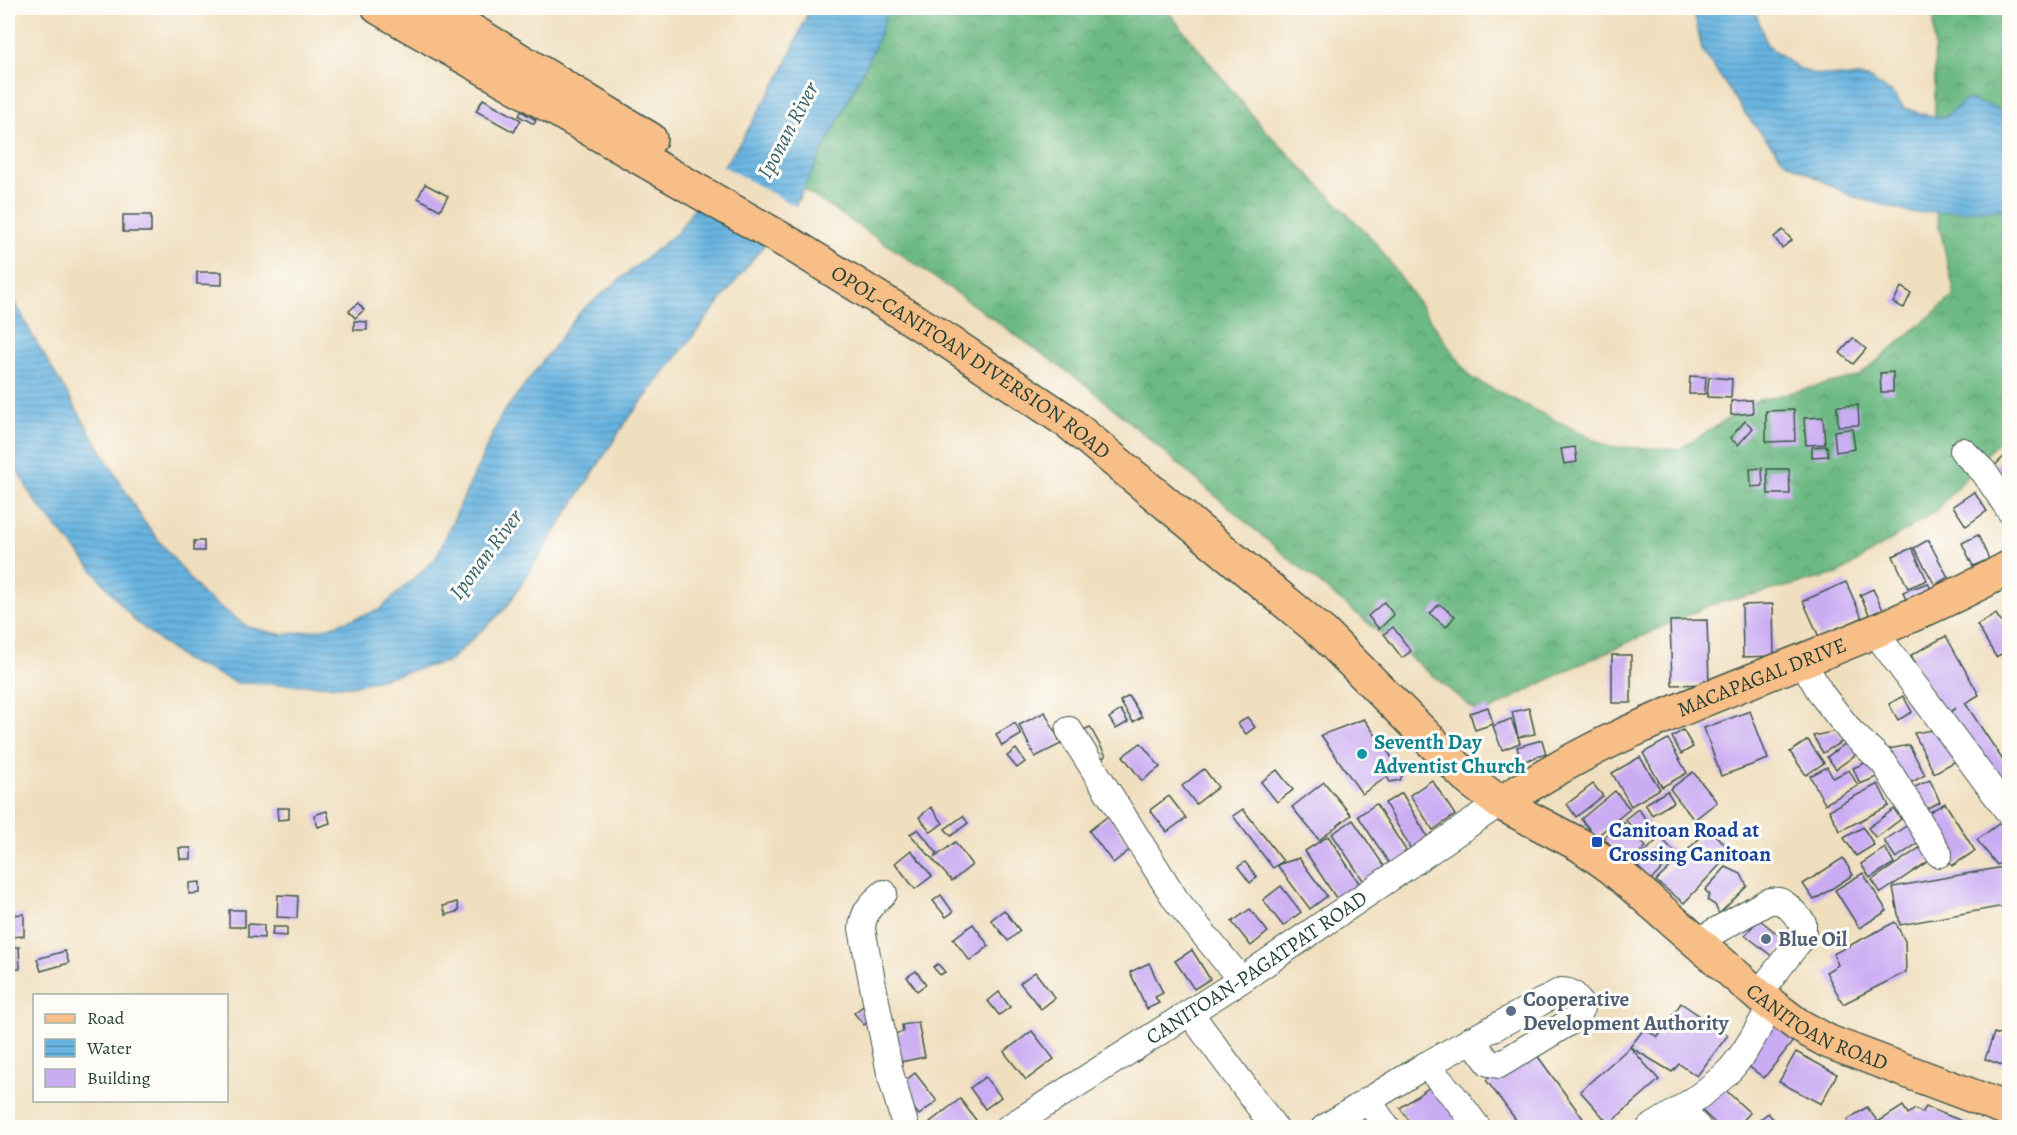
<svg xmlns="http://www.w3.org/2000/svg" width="2017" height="1135" font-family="Alegreya,serif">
  <defs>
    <pattern id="forest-crowns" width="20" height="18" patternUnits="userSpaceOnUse" patternTransform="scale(1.5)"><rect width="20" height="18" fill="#6cb983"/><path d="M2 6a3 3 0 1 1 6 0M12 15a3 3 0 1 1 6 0" fill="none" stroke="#58986c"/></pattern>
    <pattern id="water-rules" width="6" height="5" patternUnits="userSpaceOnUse" patternTransform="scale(1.5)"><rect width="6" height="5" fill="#68b4e1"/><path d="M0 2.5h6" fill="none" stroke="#5594b7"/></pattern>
  </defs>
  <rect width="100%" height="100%" fill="#fdfcf7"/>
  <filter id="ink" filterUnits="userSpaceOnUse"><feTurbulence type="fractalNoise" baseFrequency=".0167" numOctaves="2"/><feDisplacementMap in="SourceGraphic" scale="12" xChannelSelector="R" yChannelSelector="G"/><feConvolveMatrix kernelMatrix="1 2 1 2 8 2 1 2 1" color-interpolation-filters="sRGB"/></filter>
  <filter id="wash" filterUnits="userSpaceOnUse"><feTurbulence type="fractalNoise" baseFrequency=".008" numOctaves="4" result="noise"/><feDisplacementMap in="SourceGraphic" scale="24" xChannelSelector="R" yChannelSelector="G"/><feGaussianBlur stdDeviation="1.35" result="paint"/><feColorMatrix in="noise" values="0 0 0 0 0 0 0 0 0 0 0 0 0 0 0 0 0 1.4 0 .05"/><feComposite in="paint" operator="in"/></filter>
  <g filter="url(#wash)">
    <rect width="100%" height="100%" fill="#f0dfbf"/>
    <path fill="url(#forest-crowns)" stroke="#467b5c" stroke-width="1.5" d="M868,8H1165L1261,126L1376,243L1471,378L1609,447L1680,449L1756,401L1859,376L1955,295L1936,212L1934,8H2009V424L1995,445L1936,511L1838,574L1710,605L1563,672L1481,715L1280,551L1085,384L894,249L789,180Z"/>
    <g fill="url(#water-rules)" stroke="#44788a" stroke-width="1.5">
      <path d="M810,8H889L874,49L796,204L625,423L506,608L449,661L352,686L238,683L183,659L135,621L32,497L8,451V288L33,337L144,522L202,594L248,627L283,635L323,629L379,610L436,558L501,416L580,312L678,232L741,141L782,73Z"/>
      <path d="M1693,8H1754L1767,45L1796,67L1813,74L1868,78L1892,93L1904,108L1937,118L1946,116L1967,99L1997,108L2009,117V209L1912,213L1851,196L1785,161L1747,116L1702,50Z"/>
    </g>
    <path fill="#f0dfbf" d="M721,165L797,207L768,243L695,203Z"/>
    <g id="blocks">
      <g fill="#caacf3">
        <path d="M483,99L521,120L514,132L476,111Z"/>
        <path d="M521,111L536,120L534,124L519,116Z"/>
        <path d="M425,184L448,196L440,210L418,198Z"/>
        <rect x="123" y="215" width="28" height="17"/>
        <path d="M1783,230L1792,240L1782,248L1774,237Z"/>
        <path d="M197,272H222V285L197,284Z"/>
        <path d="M1901,287L1911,293L1904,308L1893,303Z"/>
        <path d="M358,303L364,310L355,318L349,311Z"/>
        <path d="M354,321L367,322V330H354Z"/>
        <path d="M1853,338L1866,349L1853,364L1840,353Z"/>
        <path d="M1893,372V392H1881L1880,373Z"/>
        <path d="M1690,376L1706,377L1705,394H1689Z"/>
        <path d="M1709,377L1732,379L1731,398L1707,397Z"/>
        <path d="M1752,400L1753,413L1731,415V401Z"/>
        <path d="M1858,405L1859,425L1838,426L1837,406Z"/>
        <path d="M1794,410L1795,441L1766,442V411Z"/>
        <path d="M1823,417L1825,444L1806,445L1804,418Z"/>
        <path d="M1745,421L1753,428L1738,445L1730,438Z"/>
        <path d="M1852,428L1855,449L1836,452L1834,431Z"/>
        <path d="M1827,446L1828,456L1812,457V447Z"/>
        <path d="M1575,447L1577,462L1564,464L1561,449Z"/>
        <path d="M2010,451V485L2007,487L1991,469Z"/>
        <path d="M1762,468L1763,486L1751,487L1750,469Z"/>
        <path d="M1767,469H1789L1790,494H1768Z"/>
        <path d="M1974,492L1987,511L1966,526L1953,506Z"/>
        <path d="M1978,535L1989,559L1973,566L1962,543Z"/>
        <path d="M1928,540L1948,577L1935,585L1914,548Z"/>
        <rect x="194" y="541" width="10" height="10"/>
        <path d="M1912,548L1927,580L1908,588L1893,556Z"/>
        <path d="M1846,582L1862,618L1819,637L1803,601Z"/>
        <path d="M1928,583L1933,594L1907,603L1903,592Z"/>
        <path d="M1873,589L1883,610L1870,616L1860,595Z"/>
        <path d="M1384,602L1394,615L1379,629L1368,616Z"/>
        <path d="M1439,604L1455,616L1446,627L1430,614Z"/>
        <path d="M1773,604L1774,656L1743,657L1742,605Z"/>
        <path d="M1996,614L2010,636V649L1996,657L1977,625Z"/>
        <path d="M1707,620L1709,684L1672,685L1670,621Z"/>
        <path d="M1393,627L1411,651L1402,658L1384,634Z"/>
        <path d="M1946,636L1979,695L1965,703L2010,771V797L1946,715L1956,708L1944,715L1911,655Z"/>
        <rect x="1612" y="655" width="19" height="48"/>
        <path d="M1129,696L1142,717L1133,722L1120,701Z"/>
        <path d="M1903,696L1912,712L1898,720L1889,704Z"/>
        <path d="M1488,707L1493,724L1475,730L1470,713Z"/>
        <path d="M1529,708L1535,734L1518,737L1520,743L1502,750L1493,726L1511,719L1518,737L1512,712Z"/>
        <path d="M1121,710L1128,722L1116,729L1109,718Z"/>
        <path d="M1750,711L1768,759L1721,776L1704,728Z"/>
        <path d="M1045,712L1061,744L1035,757L1019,725Z"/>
        <path d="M1247,717L1255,727L1246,734L1238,724Z"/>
        <path d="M1364,719L1403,773L1400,780L1390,782L1387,777L1362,794L1321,735Z"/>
        <path d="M1015,723L1021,735L1002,746L996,734Z"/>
        <path d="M1090,727L1106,756L1093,763L1077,733Z"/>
        <path d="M1940,729L1956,761L1934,773L1914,733Z"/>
        <path d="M1683,730L1693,747L1681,754L1672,737Z"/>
        <path d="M1837,731L1843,741L1823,753L1813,736Z"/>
        <path d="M1668,739L1687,773L1662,787L1643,753Z"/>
        <path d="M1542,740L1546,754L1521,762L1517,747Z"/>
        <path d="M1808,740L1824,763L1806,775L1790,752Z"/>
        <path d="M1849,741L1858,753L1836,769L1827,757Z"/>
        <path d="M1141,743L1160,767L1142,781L1123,756Z"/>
        <path d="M1909,745L1925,775L1903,787L1884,750Z"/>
        <path d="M1016,749L1025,762L1017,768L1007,756Z"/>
        <path d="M1640,757L1660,789L1631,806L1612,773Z"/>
        <path d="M1870,761L1877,777L1860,784L1853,768Z"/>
        <path d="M1827,767L1833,778L1849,770L1858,786L1825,804L1810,776Z"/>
        <path d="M1204,769L1218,787L1196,804L1182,786Z"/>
        <path d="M1277,770L1293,790L1277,802L1261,782Z"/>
        <path d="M1693,772L1717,802L1694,820L1670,789Z"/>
        <path d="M1432,780L1455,815L1433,830L1410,795Z"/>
        <path d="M1930,780L1940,802L1917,813L1906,791Z"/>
        <path d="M1324,782L1351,815L1319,840L1292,807Z"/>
        <path d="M1593,784L1603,796L1576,817L1567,804Z"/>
        <path d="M1878,784L1889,806L1840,831L1829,810Z"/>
        <path d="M1615,791L1630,809L1596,837L1581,819Z"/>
        <path d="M1667,791L1674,802L1652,815L1645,804Z"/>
        <path d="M1402,793L1430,841L1412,851L1385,803Z"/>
        <path d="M1169,796L1186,818L1167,832L1150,810Z"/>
        <path d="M1945,803L1975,851L1952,866L1921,817Z"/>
        <path d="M1376,804L1409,855L1391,866L1358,816Z"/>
        <path d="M931,807L943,823L931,832L919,817Z"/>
        <path d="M277,808H289V819L278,820Z"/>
        <path d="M1243,809L1283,861L1273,868L1233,816Z"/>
        <path d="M1638,809L1651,825L1638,835L1625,819Z"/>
        <path d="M1894,809L1901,819L1876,838L1868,828Z"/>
        <path d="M327,811L330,823L318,827L314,815Z"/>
        <path d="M963,816L968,823L951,836L945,829Z"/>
        <path d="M1108,816L1132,848L1113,863L1089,831Z"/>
        <path d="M1353,820L1386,869L1365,883L1332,834Z"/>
        <path d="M2004,820L2010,826V856L1997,865L1977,840Z"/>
        <path d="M1622,821L1646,847L1628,864L1604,838Z"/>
        <path d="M1909,824L1921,841L1896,858L1884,841Z"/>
        <path d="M1863,827L1874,845L1856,856L1844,838Z"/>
        <path d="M918,829L937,853L934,858L955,842L972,865L952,881L910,834Z"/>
        <path d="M1709,829L1732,852L1684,903L1656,881Z"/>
        <path d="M1328,836L1363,889L1340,904L1305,851Z"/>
        <path d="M1660,837L1677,854L1651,880L1634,863Z"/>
        <path d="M1924,845L1933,858L1881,893L1872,880Z"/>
        <path d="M179,848H191V859H180Z"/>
        <path d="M1885,848L1894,863L1870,878L1861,864Z"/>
        <path d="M911,850L932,876L915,889L895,863Z"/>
        <path d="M1299,858L1327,896L1310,909L1277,865Z"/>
        <path d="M1843,858L1853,875L1814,900L1803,884Z"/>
        <path d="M1245,862L1257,877L1250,883L1238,867Z"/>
        <path d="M2009,866L2010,905L1900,925L1893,887Z"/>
        <path d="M1726,867L1741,874L1747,886L1719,914L1715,905L1707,900L1710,895L1705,890Z"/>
        <path d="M1863,873L1887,911L1859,928L1835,890Z"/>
        <path d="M200,882V893L189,894V883Z"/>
        <path d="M1281,886L1301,912L1283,926L1263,900Z"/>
        <path d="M278,895L298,896L297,918L277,917Z"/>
        <path d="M941,895L953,912L946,917L933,901Z"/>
        <path d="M457,902L459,911L446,915L443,906Z"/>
        <path d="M1250,909L1268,932L1251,946L1232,922Z"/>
        <rect x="229" y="910" width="16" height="17"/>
        <path d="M1004,910L1020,931L1008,941L991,920Z"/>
        <path d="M24,914V936L8,937V915Z"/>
        <path d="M1759,919L1787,942L1773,957L1745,935Z"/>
        <path d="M1895,922L1905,941L1906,972L1843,1004L1826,972L1838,965L1833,954Z"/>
        <path d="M248,924L264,925V938L248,937Z"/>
        <path d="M973,924L989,946L970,961L953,939Z"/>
        <path d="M273,927H287V936L272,935Z"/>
        <path d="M8,947H19L20,969H8Z"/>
        <path d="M1192,950L1210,979L1194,989L1175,961Z"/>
        <path d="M65,951L69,963L41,971L37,959Z"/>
        <path d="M1149,963L1163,993L1155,997L1159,1003L1147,1009L1130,972Z"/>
        <path d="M938,964L945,972L940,975L933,967Z"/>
        <path d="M916,971L926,984L917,991L907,977Z"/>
        <path d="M1035,972L1055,998L1041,1009L1020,983Z"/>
        <path d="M999,992L1010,1007L999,1015L988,1001Z"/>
        <path d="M1681,1003L1728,1035L1697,1076L1679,1064L1672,1072L1630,1047L1659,1080L1609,1124L1580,1091L1630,1047L1644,1029L1658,1037Z"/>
        <path d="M866,1004L875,1016L864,1025L854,1013Z"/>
        <path d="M918,1022L925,1057L895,1063L889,1035L903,1032L902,1025Z"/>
        <path d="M1772,1023L1794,1040L1764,1078L1742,1061Z"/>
        <path d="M1032,1031L1054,1059L1026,1080L1004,1052Z"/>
        <path d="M1994,1033L2010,1039V1068L1985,1059Z"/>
        <path d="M1531,1047L1590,1128H1522L1486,1080Z"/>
        <path d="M1796,1052L1837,1074L1821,1104L1779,1082Z"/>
        <path d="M915,1073L937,1101L919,1115L897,1087Z"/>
        <path d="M985,1077L1001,1097L985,1109L970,1088Z"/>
        <path d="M1437,1082L1468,1128H1414L1400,1108Z"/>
        <path d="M1717,1082L1750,1113L1736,1128H1720L1696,1105Z"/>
        <path d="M960,1099L982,1128H934L930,1122Z"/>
        <path d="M1903,1106L1908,1114L1915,1109L1922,1113L1926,1107L1980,1128H1852L1847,1120L1867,1107L1878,1122Z"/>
        <path d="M1768,1113L1780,1128H1750Z"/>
      </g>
    </g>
  </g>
  <g filter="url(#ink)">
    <use href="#blocks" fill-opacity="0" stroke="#3e5549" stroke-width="1.5"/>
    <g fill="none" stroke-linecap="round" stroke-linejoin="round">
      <defs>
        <g id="minor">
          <path d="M1963,451L1984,472L2010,511"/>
          <path d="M1875,632L2010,814"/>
          <path d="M1802,661L1822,695L1851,732L1884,763L1939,854"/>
          <path d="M1069,730L1176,900L1241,980"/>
          <path d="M884,893C871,904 863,912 862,929L890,1073L906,1128"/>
          <path d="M1696,942L1767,902C1784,896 1792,911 1803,923V936L1758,995"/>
          <path d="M1190,1013L1275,1128"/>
          <path d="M1426,1065L1561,991C1573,991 1577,996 1581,1008L1576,1018L1499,1065L1489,1063L1471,1039"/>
          <path d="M1368,1100L1387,1128"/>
          <path d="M1682,1110L1698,1128"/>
          <path id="s1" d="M1008,1128L1241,980L1500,803"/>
          <path d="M1324,1128L1426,1065L1458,1101L1478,1128"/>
          <path d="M1650,1128C1677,1112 1704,1095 1727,1073C1745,1055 1758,1028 1771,1006"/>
        </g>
        <g id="major">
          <path id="s2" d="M379,8L799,249L949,342L1068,422L1323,633L1471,781L1500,803L1580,845L1611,867L1758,995L1798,1025L1829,1042L2010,1110"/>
          <path d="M434,8L650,139"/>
          <path id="s3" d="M1500,803C1536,781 1572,759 1610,741C1742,678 1882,638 2010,567"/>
        </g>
      </defs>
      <use href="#minor" stroke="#3e5549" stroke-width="28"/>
      <use href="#major" stroke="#3e5549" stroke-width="36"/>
      <use href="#minor" stroke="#fff" stroke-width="26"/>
      <use href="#major" stroke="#f7be88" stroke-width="33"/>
    </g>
  </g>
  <circle fill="#0f9aa8" stroke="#fdfcf7" stroke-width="2" cx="1362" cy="754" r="6"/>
  <rect fill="#1a4fb4" stroke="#fdfcf7" stroke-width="2" x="1591" y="836" width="12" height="12" rx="3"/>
  <g fill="#5c6f8a" stroke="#fdfcf7" stroke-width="2">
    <circle cx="1766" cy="939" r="6"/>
    <circle cx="1511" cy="1011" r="6"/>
  </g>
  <g text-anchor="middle" stroke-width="6" stroke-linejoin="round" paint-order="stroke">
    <g font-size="21" fill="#1f3d34" stroke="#fdfcf7">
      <text dy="7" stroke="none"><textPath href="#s2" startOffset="690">OPOL-CANITOAN DIVERSION ROAD</textPath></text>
      <text dy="7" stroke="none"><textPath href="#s3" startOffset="291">MACAPAGAL DRIVE</textPath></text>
      <text dy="7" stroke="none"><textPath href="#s1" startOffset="296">CANITOAN-PAGATPAT ROAD</textPath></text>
      <text dy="7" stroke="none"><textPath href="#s2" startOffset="1772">CANITOAN ROAD</textPath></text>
    </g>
    <g font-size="21" font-weight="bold" fill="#0d838f" stroke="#fdfcf7" text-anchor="start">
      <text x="1374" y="749">Seventh Day<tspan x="1374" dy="24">Adventist Church</tspan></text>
    </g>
    <g font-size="21" font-weight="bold" fill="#164399" stroke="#fdfcf7" text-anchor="start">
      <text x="1609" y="837">Canitoan Road at<tspan x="1609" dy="24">Crossing Canitoan</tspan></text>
    </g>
    <g font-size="21" font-weight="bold" fill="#4e5e75" stroke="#fdfcf7" text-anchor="start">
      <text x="1778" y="946">Blue Oil</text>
      <text x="1523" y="1006">Cooperative<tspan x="1523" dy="24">Development Authority</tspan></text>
    </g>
    <g font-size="22" font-style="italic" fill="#356168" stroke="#fdfcf7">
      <text transform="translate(787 130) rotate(-62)" y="8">Iponan River</text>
      <text transform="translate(485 554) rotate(-53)" y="8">Iponan River</text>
    </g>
  </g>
  <rect width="2017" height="1135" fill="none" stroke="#fdfcf7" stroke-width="30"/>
  <rect x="33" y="994" width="195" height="108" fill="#fdfcf7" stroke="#a4b0a9" stroke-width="1.5"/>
  <rect x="45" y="1014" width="30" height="9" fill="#f7be88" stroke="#a4b0a9" stroke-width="1.5"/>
  <text x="87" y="1024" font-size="18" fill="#1f3d34">Road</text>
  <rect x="45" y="1039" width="30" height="18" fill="url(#water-rules)" stroke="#a4b0a9" stroke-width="1.5"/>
  <text x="87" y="1054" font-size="18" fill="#1f3d34">Water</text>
  <rect x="45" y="1069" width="30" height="18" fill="#caacf3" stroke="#a4b0a9" stroke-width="1.5"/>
  <text x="87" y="1084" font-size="18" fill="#1f3d34">Building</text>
</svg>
